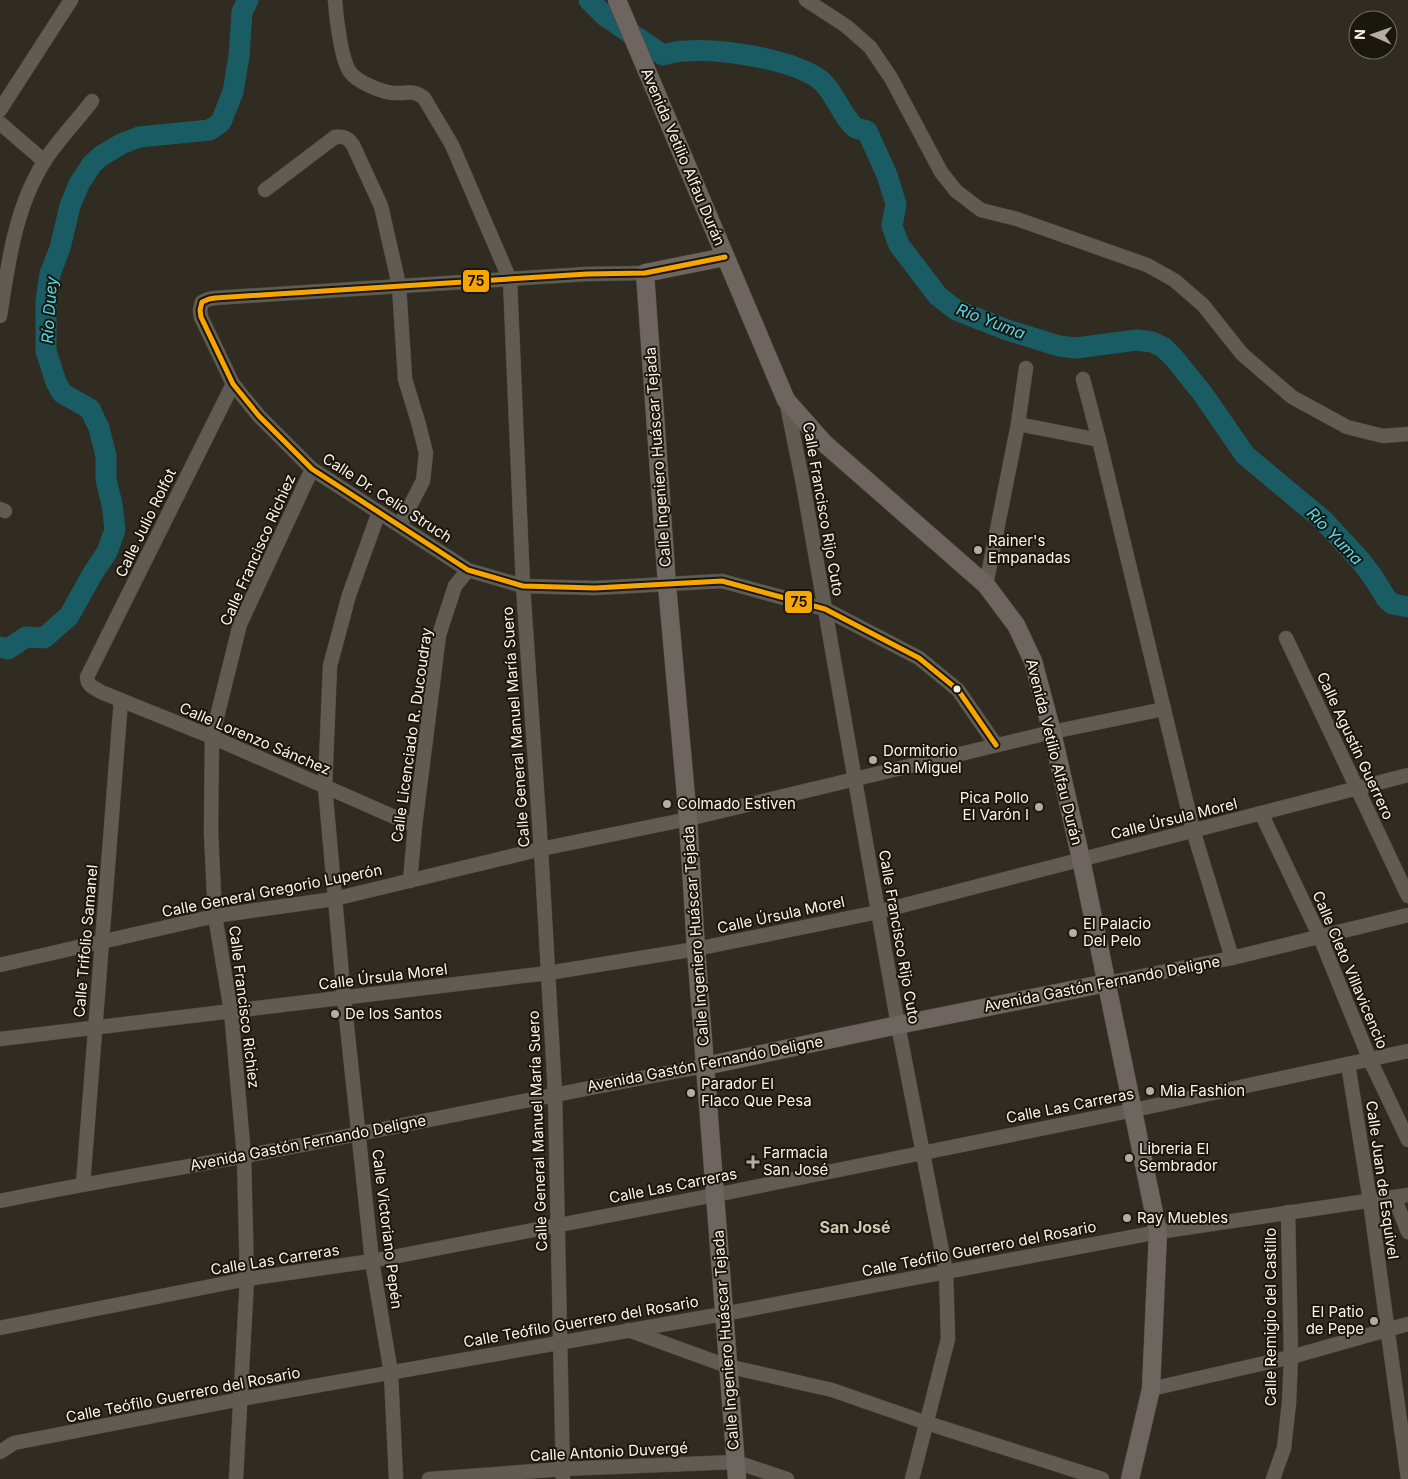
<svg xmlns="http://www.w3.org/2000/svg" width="1408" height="1479" font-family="Inter,sans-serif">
  <rect width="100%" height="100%" fill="#302c22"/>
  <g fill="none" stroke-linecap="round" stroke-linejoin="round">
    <g stroke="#195c64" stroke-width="21">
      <path d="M589,0L605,16L663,55C670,53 678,51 685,51C720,48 791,59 819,79C834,90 843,119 856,128C859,129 864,130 867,131L887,175L896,204L892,226L899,245L938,296L956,310L1007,330L1059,346L1076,348L1137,340L1152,342L1163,347L1174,358L1203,394L1245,455L1323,520L1360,560L1373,577L1386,598L1392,604L1408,607"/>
      <path d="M0,647L8,649L26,637L44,638L69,616L93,573L107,552L115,530L112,504L106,480V456L99,428L90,409L62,393L56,382L46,351V301L50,274L60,248L70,206L79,184L92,164L101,156L121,144L139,137L210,130L221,122L233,92L239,56L242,12L248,0"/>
    </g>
    <defs>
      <g id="minor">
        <path d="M335,0C336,15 341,60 350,72C357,82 383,93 395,93C407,94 413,89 424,98L452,145L510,280L523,586L541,849L555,1093L563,1479"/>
        <path d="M806,0L846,26L870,47L891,78L941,172L956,191L981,210L1017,219L1147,265L1174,280L1203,305L1242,354L1292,397L1347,427L1383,436L1408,434"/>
        <path d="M0,110L71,0"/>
        <path d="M0,123L44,161"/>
        <path d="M265,190L335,137C345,136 348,138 353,145L381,206L399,285L405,379L419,425L426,453L423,481L400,525"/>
        <path d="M645,273L587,274L215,298L209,299L202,302L200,310L201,317L233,384L259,416L312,469L468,570L523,586L595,588L722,581L825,609L919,658L958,690L996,745"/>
        <path d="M0,316C8,264 15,208 44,162C57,141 77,121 92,101"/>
        <path d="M1083,379L1099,440L1193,830L1232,958"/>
        <path d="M233,384L87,677L88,682L91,686L101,692L212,737L415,826"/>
        <path d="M786,400L803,484L898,1025L946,1272L948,1339L912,1479"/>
        <path d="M1018,424L1099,440"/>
        <path d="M0,509L5,511"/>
        <path d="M379,512L349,595L330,666L325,787L344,998L372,1261L391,1373L396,1479"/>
        <path d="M986,585L1018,424L1026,368"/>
        <path d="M1286,638L1408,896"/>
        <path d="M1261,813L1320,937L1370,1060L1408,1140"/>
        <path d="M410,881L415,826L439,635L455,586L468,570"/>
        <path d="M0,965L215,916L334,899L541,849L688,819L1052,732L1164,709"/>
        <path d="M1107,983L1232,958L1408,915"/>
        <path d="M0,1039L548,973L696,949L878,912L1408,775"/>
        <path d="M1348,1064L1370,1201L1408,1479"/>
        <path d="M83,1184L121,700"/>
        <path d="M1394,1197L1408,1232"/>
        <path d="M0,1201C95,1181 191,1167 286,1148C426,1121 565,1092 705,1066"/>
        <path d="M0,1328L247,1279L372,1261L715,1195L1134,1110L1408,1051"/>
        <path d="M628,1330L727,1366L832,1390L927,1423L1102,1479"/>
        <path d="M1151,1389L1291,1357L1408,1324"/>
        <path d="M0,1452L14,1443L241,1399L723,1314L1158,1232L1408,1195"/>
        <path d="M236,1479L247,1279L244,1156L231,1011L215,916L211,832L212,737L240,624L312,469"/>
        <path d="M429,1479L563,1469L736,1462L787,1479"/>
        <path d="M1273,1479L1284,1448L1289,1403L1291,1357L1288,1212"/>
      </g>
      <g id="major">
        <path d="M617,0L786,400L824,443L986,585L1016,625L1033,661L1052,732L1081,859L1158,1232L1151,1389L1130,1479"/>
        <path d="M725,257L645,273L667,585L688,819L696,949L737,1479"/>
        <path d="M705,1066L898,1025L1107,983"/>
      </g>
    </defs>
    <use href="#minor" stroke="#4d4940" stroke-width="15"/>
    <use href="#major" stroke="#4d4940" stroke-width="19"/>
    <use href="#minor" stroke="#605c54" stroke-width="14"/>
    <use href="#major" stroke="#6f6560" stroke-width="18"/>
    <defs>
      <path id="bus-1" d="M725,257L645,273L587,274L215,298L209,299L202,302L200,310L201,317L233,384L259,416L312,469L468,570L523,586L595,588L722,581L825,609L919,658L958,690L996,745"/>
    </defs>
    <use href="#bus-1" stroke="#1a170f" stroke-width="9"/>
    <use href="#bus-1" stroke="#f7a600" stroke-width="5"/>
  </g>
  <g fill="#b3aea3" stroke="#1a170f" stroke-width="2">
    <circle cx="978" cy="550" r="5"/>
    <circle cx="873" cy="760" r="5"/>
    <circle cx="667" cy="804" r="5"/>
    <circle cx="1039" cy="807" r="5"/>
    <circle cx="1073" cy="933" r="5"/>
    <circle cx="335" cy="1014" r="5"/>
    <circle cx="1150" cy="1091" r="5"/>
    <circle cx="691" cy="1093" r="5"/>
    <circle cx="1129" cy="1158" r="5"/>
    <path d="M750.5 1154.5h5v5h5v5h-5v5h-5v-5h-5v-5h5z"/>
    <circle cx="1127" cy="1218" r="5"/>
    <circle cx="1374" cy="1321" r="5"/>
  </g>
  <circle fill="#f9f4e9" stroke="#1a170f" stroke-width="2" cx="957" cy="689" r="4.5"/>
  <g text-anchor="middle" stroke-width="4" stroke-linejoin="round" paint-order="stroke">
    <g font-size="15" fill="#f9f4e9" stroke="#1a170f">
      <text transform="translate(683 157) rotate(67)" y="5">Avenida Vetilio Alfau Durán</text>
      <text transform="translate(658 457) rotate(-94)" y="5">Calle Ingeniero Huáscar Tejada</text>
      <text transform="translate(387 498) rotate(33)" y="5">Calle Dr. Celio Struch</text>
      <text transform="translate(823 509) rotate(80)" y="5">Calle Francisco Rijo Cuto</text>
      <text transform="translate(146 523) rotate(-64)" y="5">Calle Julio Rolfot</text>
      <text transform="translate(258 550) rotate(-66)" y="5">Calle Francisco Richiez</text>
      <text transform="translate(516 727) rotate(-94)" y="5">Calle General Manuel María Suero</text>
      <text transform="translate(412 735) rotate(-82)" y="5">Calle Licenciado R. Ducoudray</text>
      <text transform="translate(255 739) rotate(23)" y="5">Calle Lorenzo Sánchez</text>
      <text transform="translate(1355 746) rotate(65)" y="5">Calle Agustín Guerrero</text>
      <text transform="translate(1054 752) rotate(76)" y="5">Avenida Vetilio Alfau Durán</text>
      <text transform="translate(1174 819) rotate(-14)" y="5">Calle Úrsula Morel</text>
      <text transform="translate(272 891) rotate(-11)" y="5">Calle General Gregorio Luperón</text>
      <text transform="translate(781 915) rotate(-12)" y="5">Calle Úrsula Morel</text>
      <text transform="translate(696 936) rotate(-94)" y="5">Calle Ingeniero Huáscar Tejada</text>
      <text transform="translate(899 937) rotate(80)" y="5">Calle Francisco Rijo Cuto</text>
      <text transform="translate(86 941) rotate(-85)" y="5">Calle Trifolio Samanel</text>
      <text transform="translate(1350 970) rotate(67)" y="5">Calle Cleto Villavicencio</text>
      <text transform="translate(383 977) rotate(-7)" y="5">Calle Úrsula Morel</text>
      <text transform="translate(1102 984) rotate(-11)" y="5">Avenida Gastón Fernando Deligne</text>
      <text transform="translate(244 1007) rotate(83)" y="5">Calle Francisco Richiez</text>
      <text transform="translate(705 1064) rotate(-11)" y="5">Avenida Gastón Fernando Deligne</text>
      <text transform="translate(1070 1106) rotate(-11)" y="5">Calle Las Carreras</text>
      <text transform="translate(538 1131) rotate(-92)" y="5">Calle General Manuel María Suero</text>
      <text transform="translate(308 1143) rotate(-11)" y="5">Avenida Gastón Fernando Deligne</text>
      <text transform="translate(1382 1180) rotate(82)" y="5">Calle Juan de Esquivel</text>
      <text transform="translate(673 1186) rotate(-11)" y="5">Calle Las Carreras</text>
      <text transform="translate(387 1229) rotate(83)" y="5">Calle Victoriano Pepén</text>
      <text transform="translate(979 1249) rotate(-11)" y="5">Calle Teófilo Guerrero del Rosario</text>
      <text transform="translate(275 1260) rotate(-9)" y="5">Calle Las Carreras</text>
      <text transform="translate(1271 1317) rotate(-90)" y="5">Calle Remigio del Castillo</text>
      <text transform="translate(581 1322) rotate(-10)" y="5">Calle Teófilo Guerrero del Rosario</text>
      <text transform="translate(726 1340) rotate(-94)" y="5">Calle Ingeniero Huáscar Tejada</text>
      <text transform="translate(183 1395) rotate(-11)" y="5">Calle Teófilo Guerrero del Rosario</text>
      <text transform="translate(609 1452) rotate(-3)" y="5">Calle Antonio Duvergé</text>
    </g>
    <g font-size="15" fill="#f9f4e9" stroke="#1a170f" text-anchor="start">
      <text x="988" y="546">Rainer's<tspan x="988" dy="17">Empanadas</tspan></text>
      <text x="883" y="756">Dormitorio<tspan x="883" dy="17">San Miguel</tspan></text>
      <text x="1029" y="803" text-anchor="end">Pica Pollo<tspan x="1029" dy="17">El Varón I</tspan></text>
      <text x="677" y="809">Colmado Estiven</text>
      <text x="1083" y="929">El Palacio<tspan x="1083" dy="17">Del Pelo</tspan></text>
      <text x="345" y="1019">De los Santos</text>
      <text x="701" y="1089">Parador El<tspan x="701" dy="17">Flaco Que Pesa</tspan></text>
      <text x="1160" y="1096">Mia Fashion</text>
      <text x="1139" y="1154">Libreria El<tspan x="1139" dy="17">Sembrador</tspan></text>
      <text x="763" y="1158">Farmacia<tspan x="763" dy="17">San José</tspan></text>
      <text x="1137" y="1223">Ray Muebles</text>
      <text x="1364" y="1317" text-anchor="end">El Patio<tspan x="1364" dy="17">de Pepe</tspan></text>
    </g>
    <g font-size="16" font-style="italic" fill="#54d9ec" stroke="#1a170f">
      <text transform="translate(49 310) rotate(-86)" y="6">Río Duey</text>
      <text transform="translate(991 321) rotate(21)" y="6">Río Yuma</text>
      <text transform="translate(1335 536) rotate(46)" y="6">Río Yuma</text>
    </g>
    <g font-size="16" font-weight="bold" fill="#d2c8b2" stroke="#1a170f">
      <text x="855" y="1233">San José</text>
    </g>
  </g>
  <g stroke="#1a170f" stroke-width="2">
    <rect x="462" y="269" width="28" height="24" rx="5" fill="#f7a600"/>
    <rect x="784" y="590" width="29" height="24" rx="5" fill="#f7a600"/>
  </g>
  <g font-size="14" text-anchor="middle" font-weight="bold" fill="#111">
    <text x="476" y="286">75</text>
    <text x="799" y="607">75</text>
  </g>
  <g transform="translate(1373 35) rotate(272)"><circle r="24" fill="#1a170f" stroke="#736f66"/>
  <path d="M0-4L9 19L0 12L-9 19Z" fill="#b3aea3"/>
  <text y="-8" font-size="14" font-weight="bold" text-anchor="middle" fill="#f9f4e9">N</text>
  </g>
</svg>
